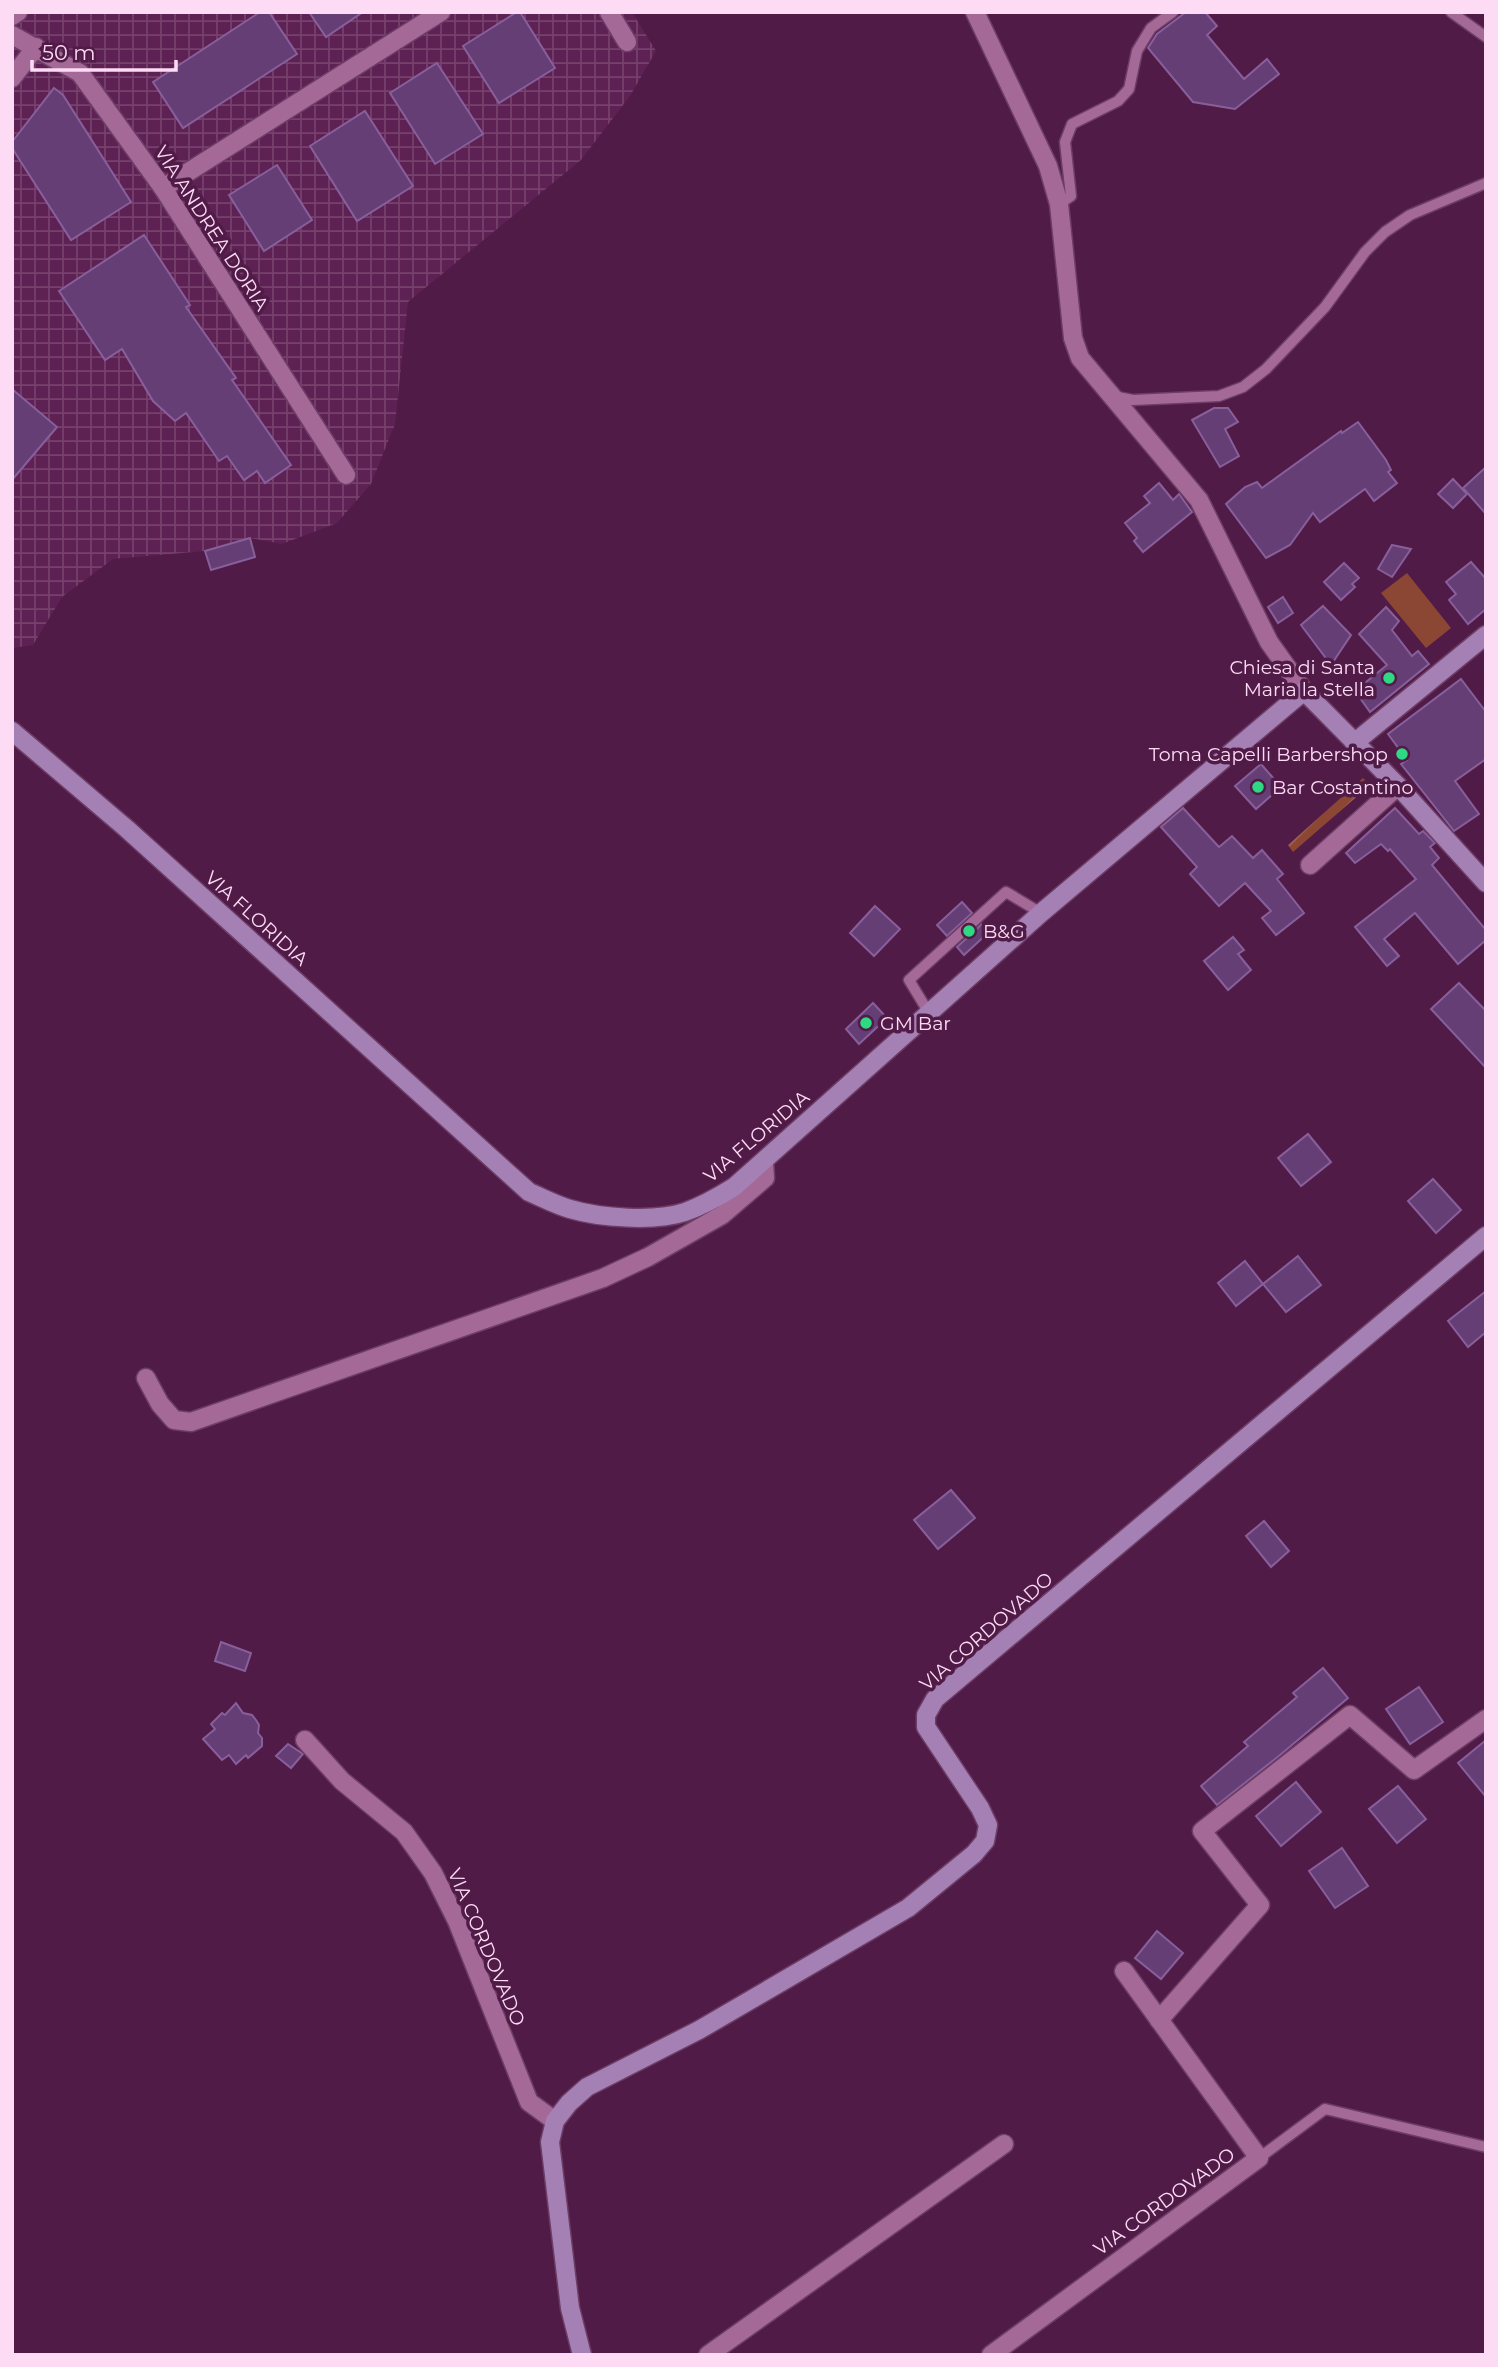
<svg xmlns="http://www.w3.org/2000/svg" width="1498" height="2367" font-family="Montserrat,sans-serif">
  <defs>
    <pattern id="industrial-grid" width="8" height="8" patternUnits="userSpaceOnUse" patternTransform="scale(1.75)"><rect width="8" height="8" fill="#5e2153"/><path d="M0 4h8M4 0v8" fill="none" stroke="#76416c"/></pattern>
    <pattern id="garden-furrows" width="10" height="10" patternUnits="userSpaceOnUse" patternTransform="scale(1.75)"><rect width="10" height="10" fill="#8c4634"/><path d="M-1 1l2-2M0 10L10 0M9 11l2-2" fill="none" stroke="#9d6052"/></pattern>
  </defs>
  <rect width="100%" height="100%" fill="#501b47"/>
  <path fill="url(#industrial-grid)" d="M12,12H632L656,51L630,96L581,160L408,302L395,424L371,484L337,523L282,544L250,538L205,551L113,559L62,597L33,645L12,648Z"/>
  <path fill="url(#garden-furrows)" d="M1363,778L1379,795L1361,793L1293,852L1288,845Z"/>
  <path fill="#8c4634" d="M1407,573L1451,628L1426,648L1381,593Z"/>
  <g fill="#663e76" stroke="#885f9a" stroke-width="2">
    <path d="M260,12H269L297,54L183,128L153,82Z"/>
    <path d="M309,12H363L326,37Z"/>
    <path d="M517,12H520L555,68L499,103L463,46Z"/>
    <path d="M1186,12H1205L1217,26L1207,35L1244,79L1267,59L1279,74L1235,109L1193,102L1148,48L1157,34Z"/>
    <path d="M437,63L483,134L435,164L390,93Z"/>
    <path d="M54,88L63,95L131,202L71,240L12,148V142Z"/>
    <path d="M365,111L413,186L357,221L310,146Z"/>
    <path d="M277,165L312,220L264,251L229,195Z"/>
    <path d="M144,235L190,305L186,307L236,378L232,380L291,465L265,483L257,471L244,480L227,456L219,461L186,413L175,421L153,401L122,349L105,360L59,291Z"/>
    <path d="M12,389L57,427L12,480Z"/>
    <path d="M1214,408H1228L1238,422L1225,429L1239,456L1220,467L1192,420Z"/>
    <path d="M1358,422L1386,460L1391,470L1388,472L1397,483L1374,501L1365,489L1320,522L1313,513L1290,545L1266,558L1226,504L1245,487L1257,482L1262,488L1341,431L1342,433Z"/>
    <path d="M1486,467V514L1463,488Z"/>
    <path d="M1453,479L1467,494L1453,508L1438,494Z"/>
    <path d="M1159,483L1173,500L1179,494L1192,512L1143,552L1134,541L1137,538L1125,523L1150,503L1144,496Z"/>
    <path d="M250,538L255,557L211,570L205,551Z"/>
    <path d="M1392,545L1411,549L1392,577L1378,569Z"/>
    <path d="M1471,562L1486,579V609L1468,624L1449,600L1456,594L1446,582Z"/>
    <path d="M1344,563L1359,578L1352,584L1355,587L1341,600L1324,582Z"/>
    <path d="M1283,597L1293,613L1278,623L1268,607Z"/>
    <path d="M1323,606L1351,635L1331,665L1301,625Z"/>
    <path d="M1386,607L1399,621L1392,630L1412,656L1418,651L1429,664L1370,712L1355,691L1387,665L1359,634Z"/>
    <path d="M1461,679L1486,712V759L1455,781L1479,814L1454,831L1401,764L1407,760L1388,734Z"/>
    <path d="M1261,764L1281,787L1256,809L1235,786Z"/>
    <path d="M1183,808L1219,847L1232,836L1253,858L1262,850L1283,874L1277,879L1304,913L1276,935L1262,918L1271,911L1245,883L1219,906L1190,874L1197,867L1161,827Z"/>
    <path d="M1395,808L1419,834L1423,831L1435,843L1430,847L1439,858L1432,865L1486,930V940L1458,964L1415,913L1384,939L1399,956L1387,966L1355,927L1416,879L1390,849L1388,851L1381,844L1355,863L1346,853Z"/>
    <path d="M962,902L972,913L947,936L937,925Z"/>
    <path d="M875,906L900,929L874,956L850,933Z"/>
    <path d="M982,924L989,932L964,955L957,947Z"/>
    <path d="M1233,937L1244,950L1238,954L1251,970L1228,990L1204,961Z"/>
    <path d="M1459,983L1486,1011V1068L1431,1009Z"/>
    <path d="M873,1003L887,1018L859,1044L846,1029Z"/>
    <path d="M1308,1134L1331,1162L1301,1186L1278,1158Z"/>
    <path d="M1433,1179L1461,1210L1436,1233L1408,1201Z"/>
    <path d="M1298,1256L1321,1285L1286,1312L1263,1284Z"/>
    <path d="M1245,1261L1263,1284L1236,1306L1218,1283Z"/>
    <path d="M1486,1291V1332L1468,1347L1448,1321Z"/>
    <path d="M951,1490L975,1518L938,1549L914,1520Z"/>
    <path d="M1264,1521L1289,1551L1271,1567L1246,1536Z"/>
    <path d="M221,1642L251,1653L245,1671L215,1661Z"/>
    <path d="M1323,1668L1348,1698L1280,1755L1217,1805L1201,1786L1248,1746L1244,1742L1297,1697L1293,1693Z"/>
    <path d="M1419,1687L1443,1722L1410,1744L1386,1709Z"/>
    <path d="M236,1703L243,1713L252,1715L256,1720L259,1725L258,1733L262,1738V1746L248,1758L246,1755L236,1764L229,1755L222,1760L203,1739L215,1729L211,1724L222,1713L225,1715Z"/>
    <path d="M1486,1740V1797L1458,1763Z"/>
    <path d="M288,1744L303,1754L291,1768L276,1756Z"/>
    <path d="M1296,1782L1321,1812L1281,1846L1256,1816Z"/>
    <path d="M1398,1786L1426,1819L1397,1843L1369,1809Z"/>
    <path d="M1342,1848L1368,1886L1335,1908L1309,1871Z"/>
    <path d="M1157,1931L1183,1953L1161,1979L1135,1958Z"/>
  </g>
  <g fill="none" stroke-linecap="round" stroke-linejoin="round">
    <defs>
      <g id="lane">
        <path d="M1451,12L1486,37"/>
        <path d="M1059,204L1071,196L1065,142L1072,124L1118,101L1129,89L1137,51L1151,28L1173,12"/>
        <path d="M1113,396L1133,400L1219,396L1243,387L1266,369L1325,307L1365,252L1385,232L1410,215L1486,183"/>
        <path d="M929,1013L909,980L1006,892L1041,913"/>
        <path d="M1259,2158L1325,2109L1486,2147"/>
      </g>
      <g id="street">
        <path d="M609,12L627,42"/>
        <path d="M975,12L1048,166L1059,204L1073,338L1080,358L1199,500L1269,642L1304,691"/>
        <path d="M12,16L18,12"/>
        <path d="M12,35L80,73L163,188L346,475"/>
        <path d="M12,78L36,47"/>
        <path d="M163,188L441,12"/>
        <path d="M1310,865L1398,786"/>
        <path d="M146,1378L160,1404L174,1420L191,1422L603,1278L648,1257L722,1215L765,1178L764,1162"/>
        <path d="M305,1740L342,1781L404,1832L433,1873L457,1921L529,2102L555,2121"/>
        <path d="M1159,2020L1260,1905L1202,1831L1350,1715L1414,1770L1486,1719"/>
        <path d="M708,2355L1004,2144"/>
        <path d="M991,2355L1259,2158L1124,1971"/>
      </g>
      <g id="secondary">
        <path d="M12,731L127,829L529,1192C543,1198 556,1205 570,1209C600,1218 655,1222 685,1212C702,1206 718,1197 734,1187L1041,913L1304,691L1398,786L1486,883"/>
        <path d="M1354,743L1486,635"/>
        <path d="M582,2355L570,2308L550,2142L555,2121L569,2103L587,2087L699,2030L908,1908L974,1854L985,1841L988,1825L980,1808L926,1727V1715L935,1699L1486,1236"/>
      </g>
    </defs>
    <use href="#lane" stroke="#6c3d65" stroke-width="13"/>
    <use href="#street" stroke="#6c3d65" stroke-width="21"/>
    <use href="#secondary" stroke="#6c3d65" stroke-width="21"/>
    <use href="#lane" stroke="#a56998" stroke-width="10"/>
    <use href="#street" stroke="#a56998" stroke-width="18"/>
    <use href="#secondary" stroke="#a580b4" stroke-width="18"/>
  </g>
  <g fill="#2fd883" stroke="#501b47" stroke-width="2.5">
    <circle cx="1389" cy="678" r="7"/>
    <circle cx="1402" cy="754" r="7"/>
    <circle cx="1258" cy="787" r="7"/>
    <circle cx="969" cy="931" r="7"/>
    <circle cx="866" cy="1023" r="7"/>
  </g>
  <g text-anchor="middle" stroke-width="7" stroke-linejoin="round" paint-order="stroke">
    <g font-size="19" fill="#fddbf5" stroke="#501b47">
      <text transform="translate(212 228) rotate(57)" y="7">VIA ANDREA DORIA</text>
      <text transform="translate(257 918) rotate(42)" y="7">VIA FLORIDIA</text>
      <text transform="translate(756 1136) rotate(-40)" y="7">VIA FLORIDIA</text>
      <text transform="translate(986 1631) rotate(-41)" y="7">VIA CORDOVADO</text>
      <text transform="translate(487 1947) rotate(67)" y="7">VIA CORDOVADO</text>
      <text transform="translate(1164 2201) rotate(-36)" y="7">VIA CORDOVADO</text>
    </g>
    <g font-size="19" fill="#fddbf5" stroke="#501b47" text-anchor="start">
      <text x="1375" y="674" text-anchor="end">Chiesa di Santa<tspan x="1375" dy="22">Maria la Stella</tspan></text>
      <text x="1388" y="761" text-anchor="end">Toma Capelli Barbershop</text>
      <text x="1272" y="794">Bar Costantino</text>
      <text x="983" y="938">B&amp;G</text>
      <text x="880" y="1030">GM Bar</text>
    </g>
  </g>
  <rect width="1498" height="2367" fill="none" stroke="#fddbf5" stroke-width="28"/>
  <path d="M32 60v10h144v-10" fill="none" stroke="#fddbf5" stroke-width="3.5"/>
  <text x="42" y="60" font-size="21" fill="#fddbf5" stroke="#501b47" stroke-width="5" paint-order="stroke">50 m</text>
</svg>
